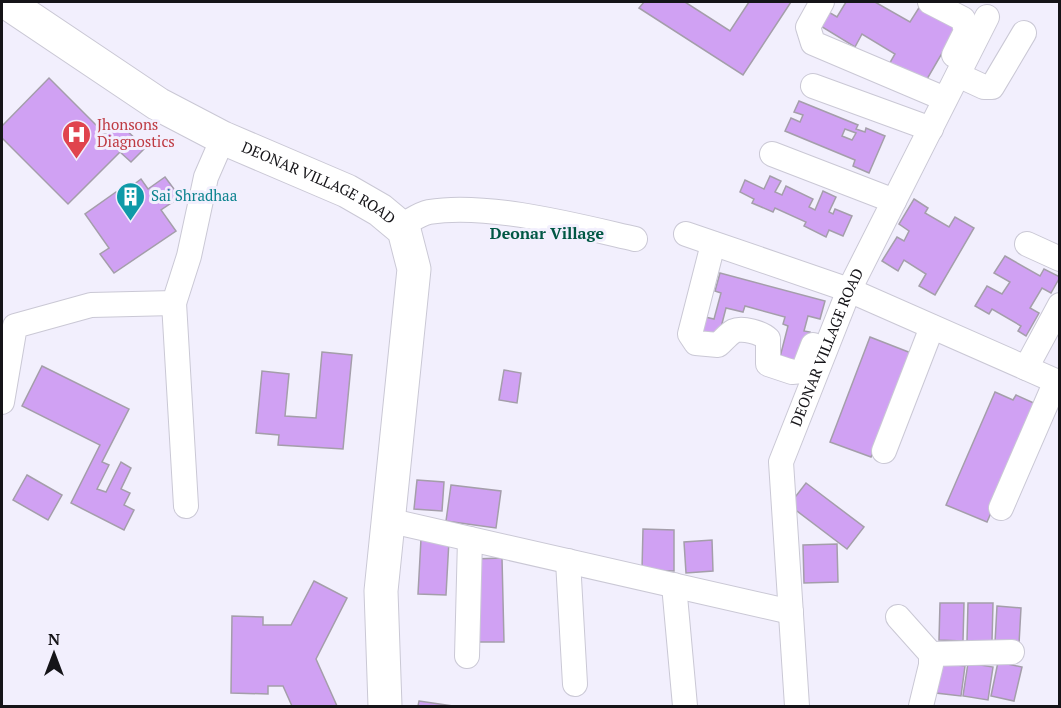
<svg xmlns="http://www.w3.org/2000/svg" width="1061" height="708" font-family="'PT Serif',serif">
  <rect width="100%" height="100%" fill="#f2effd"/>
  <g fill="#d0a1f3" stroke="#a49eaa" stroke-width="1.5" fill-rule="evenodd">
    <path d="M644,2H685L730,31L749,2H791L743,75L639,8Z"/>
    <path d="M846,2H875L910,22L922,3L959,24L923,86L888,66L895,54L862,34L855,47L819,25L827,11L837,17Z"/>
    <path d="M49,78L106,135L119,123L145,148L131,162L120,152L68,204L2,138V126Z"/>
    <path d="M799,101L858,125L856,129L865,132L866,128L885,136L869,173L853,166L855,160L785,131L791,118L800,122L803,115L794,112ZM845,129L856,133L852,140L842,136Z"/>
    <path d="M770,176L781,181L775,192L782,195L786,186L813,199L809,207L815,210L823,191L836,197L829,212L833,214L835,209L852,216L843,236L829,230L826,237L804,226L806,222L775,208L773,212L752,203L754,199L740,192L745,180L764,189Z"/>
    <path d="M165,177L180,197L161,210L176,231L114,273L100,254L109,248L85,214L116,192L119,196L141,179L148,189Z"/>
    <path d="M914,199L928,208L925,213L949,227L955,217L974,228L935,295L919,286L926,274L904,260L898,271L882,261L897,237L904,241L909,231L899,224Z"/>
    <path d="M1005,256L1040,276L1044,269L1060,277L1051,293L1042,288L1030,308L1039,313L1026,336L1018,331L1021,326L992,309L989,314L975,306L987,286L1002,294L1010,282L994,273Z"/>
    <path d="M720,273L825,301L820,319L808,316L804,331L810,332L802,363L780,357L788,326L783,324L785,317L745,306L743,312L726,308L718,339L700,334L705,317L714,319L721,293L715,291Z"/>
    <path d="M870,337L911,353L871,457L830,442Z"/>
    <path d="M322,352L352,355L343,449L278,445L279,435L256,433L262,371L289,374L285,416L316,418Z"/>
    <path d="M42,366L129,409L102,462L109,465L97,489L106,492L121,462L131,468L121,489L130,493L124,505L134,510L124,530L71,503L100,445L22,406Z"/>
    <path d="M504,370L521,373L517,403L499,400Z"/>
    <path d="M995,392L1013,400L1016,395L1038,405L987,522L946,505Z"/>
    <path d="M27,475L62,495L48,520L13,500Z"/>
    <path d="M417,480L444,482L442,511L414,509Z"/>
    <path d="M806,483L864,527L847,549L789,505Z"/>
    <path d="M451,485L501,491L496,528L446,521Z"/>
    <path d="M643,529L674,530V571L642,570Z"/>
    <path d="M421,539L449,540L446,595L418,594Z"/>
    <path d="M712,540L713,571L686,573L684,542Z"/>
    <path d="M837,544L838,582L804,583L803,545Z"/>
    <path d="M502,558L504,642H477L474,559Z"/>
    <path d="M314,581L347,598L316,659L337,706H292L283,686H268V694L231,693L232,616L263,617V625H291Z"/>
    <path d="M940,603H964L963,641L939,640Z"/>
    <path d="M968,603H993L992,641H967Z"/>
    <path d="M997,606L1021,608L1019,644L995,643Z"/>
    <path d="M998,662L1022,667L1014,701L991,696Z"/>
    <path d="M939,663L965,666L961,696L936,693Z"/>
    <path d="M968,663L993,667L988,700L963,696Z"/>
    <path d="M419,701L453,706H418Z"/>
  </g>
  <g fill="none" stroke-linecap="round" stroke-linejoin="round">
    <defs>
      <g id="street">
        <path d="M822,2L808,27L813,43L945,99"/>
        <path d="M930,2L963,19L966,31L954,55"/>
        <path d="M958,75L984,87H992L1024,33"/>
        <path d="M813,86L931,129"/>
        <path d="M772,154L894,201"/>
        <path d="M400,226C409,222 419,214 429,212C487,202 578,226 635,239"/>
        <path d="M686,234L849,290L1060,383"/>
        <path d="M713,244L690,334L696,343L718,345C723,341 728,334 734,331C742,327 762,333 768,339V364L792,372L803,371L813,345"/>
        <path d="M1027,244L1060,259"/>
        <path d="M174,303L186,506"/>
        <path d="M1026,368L1060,305"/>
        <path d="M2,402L15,326L91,305L174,303L189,256L206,177L223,138"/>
        <path d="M884,451L932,327"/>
        <path d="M1001,508L1056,381"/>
        <path d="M387,520L791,612"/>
        <path d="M568,561L575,684"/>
        <path d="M674,585L685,706"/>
        <path d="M898,617L931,654V665L921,706"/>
        <path d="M931,654L1012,652"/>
        <path d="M467,656L470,539"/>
        <path id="s1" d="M797,706L781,462L849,290L987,17"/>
      </g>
      <g id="secondary">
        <path id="s2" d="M6,2L158,104L223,138L347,191L380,210L404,230L414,269L381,591L385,706"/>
      </g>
    </defs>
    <use href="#street" stroke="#cac8d5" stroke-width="26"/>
    <use href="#secondary" stroke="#cac8d5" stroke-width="35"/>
    <use href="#street" stroke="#fff" stroke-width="24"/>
    <use href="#secondary" stroke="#fff" stroke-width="33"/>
  </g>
  <defs>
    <symbol id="hospital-pin" viewBox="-11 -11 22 30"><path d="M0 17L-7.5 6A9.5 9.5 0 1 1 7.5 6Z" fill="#e0444e" stroke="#f2effd"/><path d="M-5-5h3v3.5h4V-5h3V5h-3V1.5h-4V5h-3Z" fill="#fff"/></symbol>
    <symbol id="building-pin" viewBox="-11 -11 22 30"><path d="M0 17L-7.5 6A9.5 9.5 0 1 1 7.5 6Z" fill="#0f9aa8" stroke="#f2effd"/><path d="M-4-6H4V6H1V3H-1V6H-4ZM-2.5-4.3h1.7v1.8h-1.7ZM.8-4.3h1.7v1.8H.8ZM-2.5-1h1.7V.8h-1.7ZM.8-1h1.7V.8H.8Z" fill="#fff"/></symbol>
  </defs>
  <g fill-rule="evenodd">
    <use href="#hospital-pin" x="60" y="118" width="33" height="45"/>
    <use href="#building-pin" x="114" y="180" width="33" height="45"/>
  </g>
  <g text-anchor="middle" stroke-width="6" stroke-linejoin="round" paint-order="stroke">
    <g font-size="15" fill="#be3a42" stroke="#f2effd" text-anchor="start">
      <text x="97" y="130">Jhonsons<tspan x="97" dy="17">Diagnostics</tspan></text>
    </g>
    <g font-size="15" fill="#151418" stroke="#f2effd">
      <text dy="5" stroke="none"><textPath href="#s2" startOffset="362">DEONAR VILLAGE ROAD</textPath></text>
      <text dy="5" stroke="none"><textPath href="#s1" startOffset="368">DEONAR VILLAGE ROAD</textPath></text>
    </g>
    <g font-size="15" fill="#0d838f" stroke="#f2effd" text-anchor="start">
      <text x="151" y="201">Sai Shradhaa</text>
    </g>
    <g font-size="16" font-weight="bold" fill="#005744" stroke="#f2effd">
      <text x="547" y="239">Deonar Village</text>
    </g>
  </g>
  <rect width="1061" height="708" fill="none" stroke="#151418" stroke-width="6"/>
  <g transform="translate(54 654)" stroke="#f2effd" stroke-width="4.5" paint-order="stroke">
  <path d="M0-4.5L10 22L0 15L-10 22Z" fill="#151418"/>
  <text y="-9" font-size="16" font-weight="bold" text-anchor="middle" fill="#151418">N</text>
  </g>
</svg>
